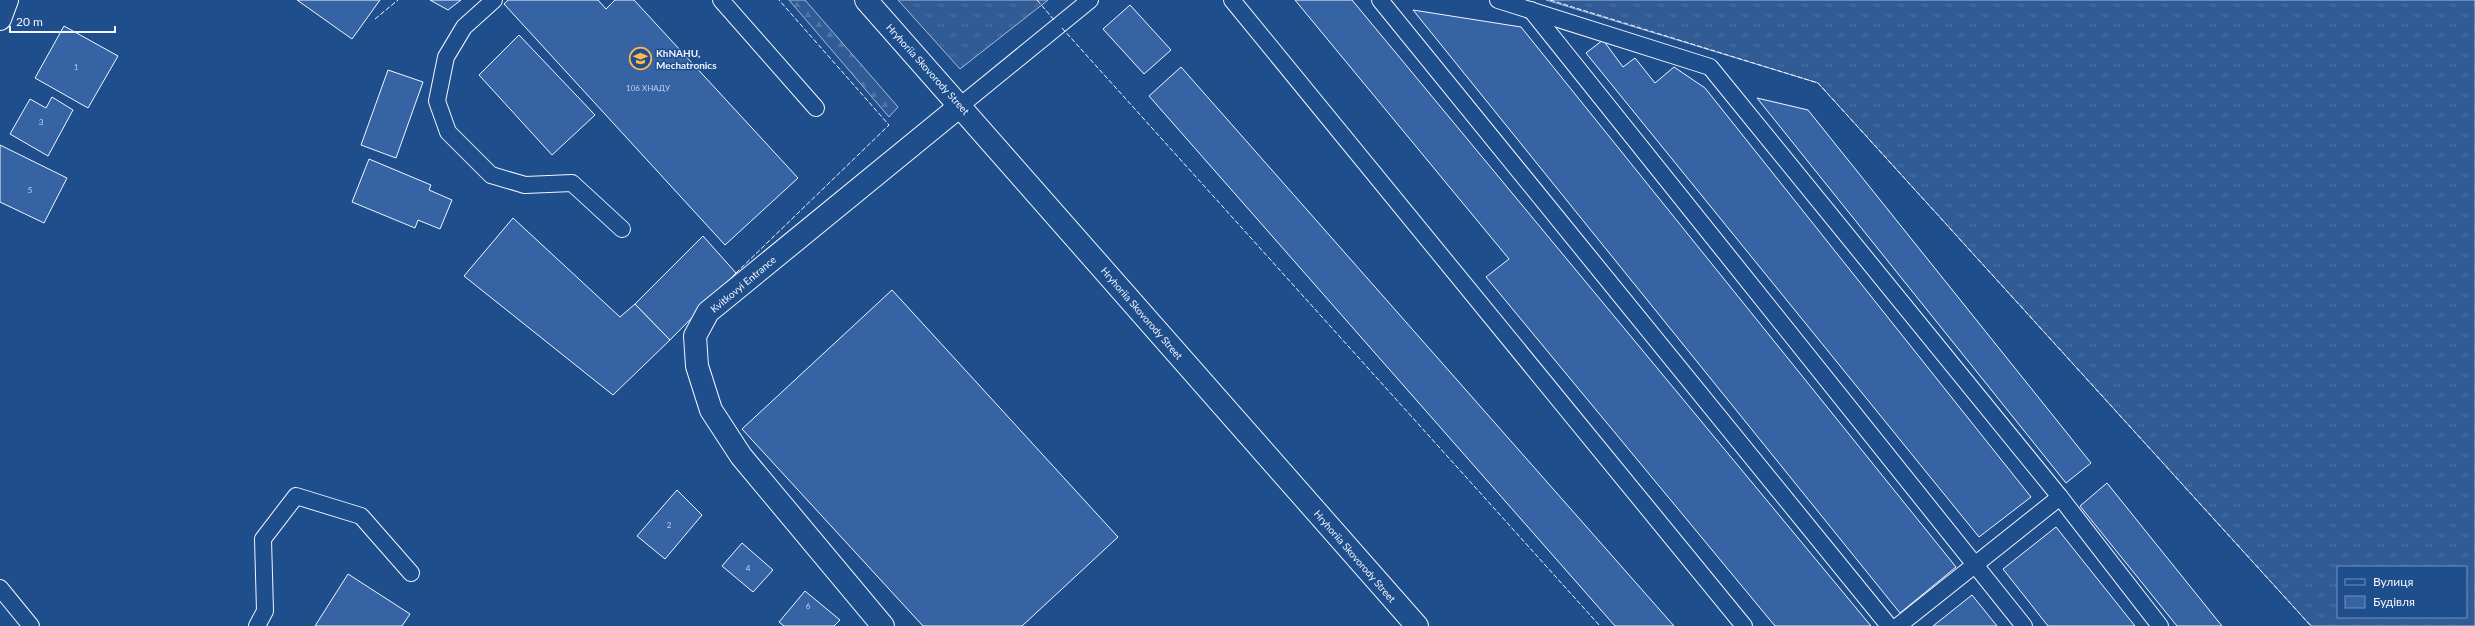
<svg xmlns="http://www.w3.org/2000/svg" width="2475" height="626" font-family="Lato,sans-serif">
  <defs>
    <pattern id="grass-tufts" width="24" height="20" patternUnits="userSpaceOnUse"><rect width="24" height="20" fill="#305b95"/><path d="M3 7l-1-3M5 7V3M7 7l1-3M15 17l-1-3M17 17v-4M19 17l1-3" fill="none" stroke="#4e73a5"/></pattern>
    <pattern id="forest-firs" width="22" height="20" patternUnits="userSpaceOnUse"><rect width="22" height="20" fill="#305b95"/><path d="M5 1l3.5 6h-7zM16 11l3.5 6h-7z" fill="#4e73a5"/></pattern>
  </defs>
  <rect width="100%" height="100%" fill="#1f4e8c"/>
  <g fill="url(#grass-tufts)" stroke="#a8bbd7" fill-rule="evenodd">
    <path d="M898,0H1048L960,69Z"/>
    <path d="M1546,0H2475V626H2311L1818,83ZM2338,567H2466V617H2338Z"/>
  </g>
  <path fill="url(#forest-firs)" stroke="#a8bbd7" d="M789,0H805L898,107L889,117Z"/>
  <g fill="#3563a3" stroke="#f2f6ff">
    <path d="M297,0H380L352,39Z"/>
    <path d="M430,0H461L448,10Z"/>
    <path d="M508,0H598L606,9L615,0H634L798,178L725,245L504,4Z"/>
    <path d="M1295,0H1352L1871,626H1775L1486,277L1509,259Z"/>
    <path d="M1130,5L1171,50L1144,74L1103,29Z"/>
    <path d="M1413,10L1521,27L1956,567L1900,613Z"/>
    <path d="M64,26L118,56L88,108L35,78Z"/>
    <path d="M519,35L595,115L552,155L479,75Z"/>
    <path d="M1603,40L1623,67L1635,58L1655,83L1674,67L1705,88L2031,497L1979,537L1586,53Z"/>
    <path d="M1181,67L1674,626H1615L1149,96Z"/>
    <path d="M388,70L423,82L396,158L361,145Z"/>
    <path d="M52,97L73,110L48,156L10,134L30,99L46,108Z"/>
    <path d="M1757,98L1808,110L2091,463L2066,483Z"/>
    <path d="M0,145L67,178L44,223L0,202Z"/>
    <path d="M369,159L431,185L429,190L452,200L440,229L418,220L415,228L352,202Z"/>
    <path d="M513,218L620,317L635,304L670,340L613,395L464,276Z"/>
    <path d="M703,236L736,273L670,340L635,304Z"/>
    <path d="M892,290L1118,537L1022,626H923L742,429Z"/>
    <path d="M2107,483L2222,626H2177L2080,506Z"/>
    <path d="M677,490L702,515L665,559L637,536Z"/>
    <path d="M2056,527L2135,626H2048L2003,569Z"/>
    <path d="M742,543L773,570L753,592L722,566Z"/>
    <path d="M348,574L410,614L402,626H315Z"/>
    <path d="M805,591L840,620L834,626H784L779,622Z"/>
    <path d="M1972,595L1997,626H1933Z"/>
  </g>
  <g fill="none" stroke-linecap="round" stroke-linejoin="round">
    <defs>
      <g id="service">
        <path d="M494,0L464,27L446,57L437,101L448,132L491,175L525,185L572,183L622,229"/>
        <path d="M721,0L816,108"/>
        <path d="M1232,0L1744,626"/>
        <path d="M1380,0L1889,626"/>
        <path d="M1498,0L1710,67L2060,497L2160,626"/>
        <path d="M1531,10L2024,626"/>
        <path d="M960,106L1090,0"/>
        <path d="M0,588L31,626"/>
        <path d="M257,626L265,611L263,539L296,496L361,516L411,573"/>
        <path d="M1898,626L2060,497"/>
      </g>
      <g id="minor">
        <path d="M0,19L7,0"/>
        <path d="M883,626L741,456L711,410L697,366L695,336L708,312L960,106"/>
      </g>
      <path id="tertiary" d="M866,0L1417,626"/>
    </defs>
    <use href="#service" stroke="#f2f6ff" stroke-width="18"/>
    <use href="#minor" stroke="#f2f6ff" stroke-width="24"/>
    <use href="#tertiary" stroke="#f2f6ff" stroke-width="24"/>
    <use href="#service" stroke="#1f4e8c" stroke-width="16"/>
    <use href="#minor" stroke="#1f4e8c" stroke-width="22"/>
    <use href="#tertiary" stroke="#1f4e8c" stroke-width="22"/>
    <g stroke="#f2f6ff" stroke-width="1" stroke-dasharray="5 2" stroke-linecap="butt">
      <path d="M1037,0L1055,21"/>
      <path d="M1550,0L1818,83L2311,626"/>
      <path d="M375,19L398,0"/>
      <path d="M1062,28L1600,626"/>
      <path d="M736,273L889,125L779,0"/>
    </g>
  </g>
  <defs>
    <symbol id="university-ring" viewBox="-11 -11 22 22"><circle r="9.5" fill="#1f4e8c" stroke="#ffb74d" stroke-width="1.5"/><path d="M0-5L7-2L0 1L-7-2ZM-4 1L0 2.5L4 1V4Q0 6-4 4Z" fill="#ffb74d"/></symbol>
  </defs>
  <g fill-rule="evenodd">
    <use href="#university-ring" x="628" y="46" width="25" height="25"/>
  </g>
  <g text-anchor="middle" stroke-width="3" stroke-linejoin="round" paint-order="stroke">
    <g font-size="8" fill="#c3d1e8">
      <text x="76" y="70">1</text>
      <text x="648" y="91">106 ХНАДУ</text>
      <text x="41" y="125">3</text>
      <text x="30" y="193">5</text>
      <text x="669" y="528">2</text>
      <text x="748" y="571">4</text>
      <text x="808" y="609">6</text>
    </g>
    <g font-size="10" font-weight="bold" fill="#f2f6ff" stroke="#1f4e8c" text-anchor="start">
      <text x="656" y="57">KhNAHU,<tspan x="656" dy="12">Mechatronics</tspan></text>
    </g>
    <g font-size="10" fill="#f2f6ff" stroke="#1f4e8c">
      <text transform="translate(928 69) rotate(48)" y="4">Hryhoriia Skovorody Street</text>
      <text transform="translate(743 284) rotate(-40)" y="4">Kvitkovyi Entrance</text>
      <text transform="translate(1142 313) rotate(49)" y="4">Hryhoriia Skovorody Street</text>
      <text transform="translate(1355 556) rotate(49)" y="4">Hryhoriia Skovorody Street</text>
    </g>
  </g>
  <rect x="2337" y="566" width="130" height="52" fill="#1f4e8c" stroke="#7391ba"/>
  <rect x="2345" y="579" width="20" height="6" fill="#1f4e8c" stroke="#7391ba"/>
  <text x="2373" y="586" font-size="12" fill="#f2f6ff">Вулиця</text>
  <rect x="2345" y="596" width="20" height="12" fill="#3563a3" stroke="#7391ba"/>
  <text x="2373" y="606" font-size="12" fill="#f2f6ff">Будівля</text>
  <path d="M10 26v6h105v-6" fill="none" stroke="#f2f6ff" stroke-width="2"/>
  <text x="16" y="26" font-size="12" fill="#f2f6ff" stroke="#1f4e8c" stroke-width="3" paint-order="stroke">20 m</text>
</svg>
